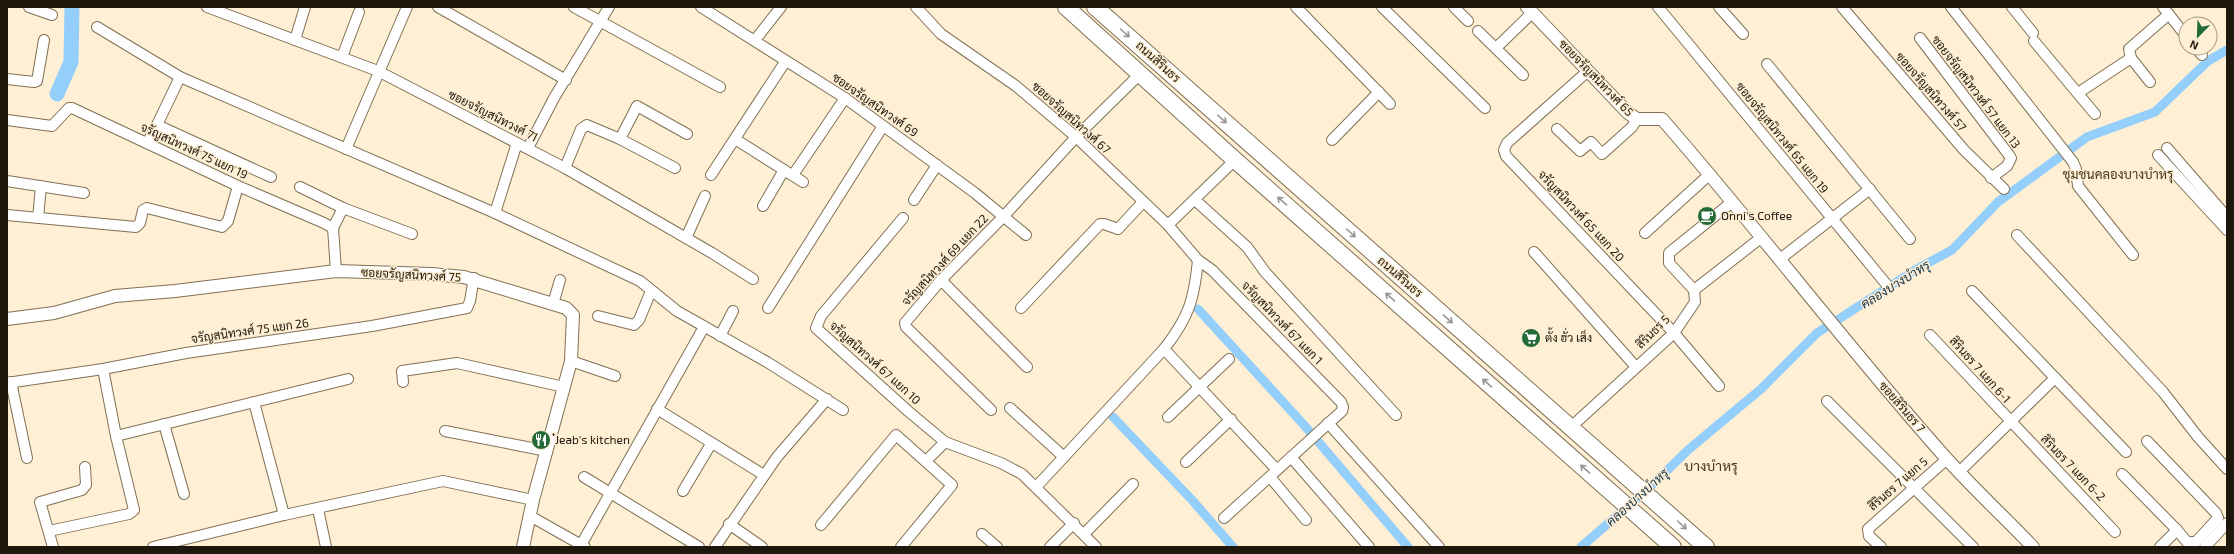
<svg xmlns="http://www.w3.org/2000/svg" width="2234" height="554" font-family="'Exo 2',Sarabun,sans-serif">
  <rect width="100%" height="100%" fill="#feefd5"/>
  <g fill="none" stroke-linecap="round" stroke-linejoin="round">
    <g stroke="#94cffc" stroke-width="9">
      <path d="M1198,309L1304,425L1408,547"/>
      <path d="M1113,417L1192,500L1233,547"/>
      <path d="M1581,547L1651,486L1688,450L1761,389L1817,333L1915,270L1952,250L1998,202L2087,137L2155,112L2208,61L2227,50"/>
    </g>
    <path stroke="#94cffc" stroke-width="15" d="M57,94L71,62L72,7"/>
    <defs>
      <g id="minor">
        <path d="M29,7L52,15"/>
        <path d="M207,7L378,71L565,168L712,253L753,279"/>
        <path d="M438,7L566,80"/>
        <path d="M574,7L720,87"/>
        <path d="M701,7L845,98L975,193L1026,235"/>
        <path d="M916,7L941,34L1016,86L1076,137L1168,225L1198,260L1212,270L1341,402L1343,407L1342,411L1224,518"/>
        <path d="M1296,7L1390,104"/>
        <path d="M1382,7L1485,108"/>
        <path d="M1454,7L1468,21"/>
        <path d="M1658,7L1887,285"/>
        <path d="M1719,7L1743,34"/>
        <path d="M1842,7L1964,150L2004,189"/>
        <path d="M1951,7L2073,162L2076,169L2078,186L2133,255"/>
        <path d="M2012,7L2033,33"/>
        <path d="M2163,7L2186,36"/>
        <path d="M97,27L180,77L495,213L640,281L677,311L767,362L843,410"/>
        <path d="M1478,31L1523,75"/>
        <path d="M1920,38L2009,155L2011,158L2007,166L1991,178"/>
        <path d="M295,40L305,7"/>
        <path d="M755,40L781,7"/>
        <path d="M2034,41L2095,114"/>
        <path d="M1496,48L1533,12"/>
        <path d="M2196,48L2202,55"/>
        <path d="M342,57L359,12"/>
        <path d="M2131,58L2150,82"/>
        <path d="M1767,64L1910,239"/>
        <path d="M1588,71L1507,143L1504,150L1506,156L1674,333L1719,386"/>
        <path d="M180,77L157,125L271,177"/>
        <path d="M7,79L34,82L37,81L44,40"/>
        <path d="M2078,93L2131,58L2129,49L2169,14"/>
        <path d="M7,120L52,126L69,108H72L238,186L324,223L333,228L336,271"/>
        <path d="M1557,129L1580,151L1591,142L1602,154L1632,127L1637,119"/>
        <path d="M620,139L637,106L687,134"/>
        <path d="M735,139L803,182"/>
        <path d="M1332,140L1379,92"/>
        <path d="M147,143L157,125"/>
        <path d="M528,148L554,98L609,7"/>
        <path d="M2167,148L2227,217"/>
        <path d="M346,149L407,7"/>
        <path d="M2158,155L2227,230"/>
        <path d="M565,168L581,129L587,125L620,139L675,168"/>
        <path d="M711,175L785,62"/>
        <path d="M793,175L845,98"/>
        <path d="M7,181L84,193"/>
        <path d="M300,187L343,208L412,234"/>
        <path d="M914,200L937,165"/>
        <path d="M1195,200L1247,247L1265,272L1396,415"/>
        <path d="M763,206L784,170"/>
        <path d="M495,213L517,143"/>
        <path d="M7,215L136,227L140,223L143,210L147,208L222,227L228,221L238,186"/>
        <path d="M38,218L41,186"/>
        <path d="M903,218L821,316L816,328L908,411L945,442L1001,463L1022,474L1096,547"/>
        <path d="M1168,225L1235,160"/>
        <path d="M333,228L343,208"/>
        <path d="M1645,233L1710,174"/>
        <path d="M2017,235L2163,392L2198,437L2227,469"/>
        <path d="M686,238L705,196"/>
        <path d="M1534,252L1636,367"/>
        <path d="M1780,259L1870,189"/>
        <path d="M941,280L1027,367"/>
        <path d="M1694,290L1669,263V253L1732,202"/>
        <path d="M1972,291L2126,452"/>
        <path d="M553,304L560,280"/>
        <path d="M768,308L883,126"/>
        <path d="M1021,308L1100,224H1104L1118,229L1143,202"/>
        <path d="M598,316L634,325L639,320L651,291"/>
        <path d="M1930,335L2115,532"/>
        <path d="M720,336L733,311"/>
        <path d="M1164,349L1277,470"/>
        <path d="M571,361L615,376"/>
        <path d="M11,382L27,458"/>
        <path d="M403,382L402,371L457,363L564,387"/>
        <path d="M7,383L103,369L186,353L372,326L467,308L470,301L474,278"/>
        <path d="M1827,401L1973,547"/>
        <path d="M254,402L284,515"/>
        <path d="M1010,408L1064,457"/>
        <path d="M657,409L764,475"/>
        <path d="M991,410L906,327L905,323L941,280L1004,216L1076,137L1140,74"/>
        <path d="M1168,417L1229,359"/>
        <path d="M1328,423L1439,547"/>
        <path d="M164,424L184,494"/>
        <path d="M1571,427L1674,333L1695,302L1694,290L1762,237"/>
        <path d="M445,431L547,451"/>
        <path d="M116,436L348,379"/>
        <path d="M2147,441L2216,513L2218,518L2196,542H2187L2177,530"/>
        <path d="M1291,457L1369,547"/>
        <path d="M926,461L945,442"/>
        <path d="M1186,462L1231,419"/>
        <path d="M1959,472L2055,378"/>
        <path d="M2122,474L2177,530L2160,547"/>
        <path d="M584,477L699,547"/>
        <path d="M1270,477L1306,520"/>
        <path d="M1037,486L1164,349C1189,317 1194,300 1198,260"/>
        <path d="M683,491L711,444"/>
        <path d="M318,509L326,547"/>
        <path d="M530,516L585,547"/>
        <path d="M729,524L762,547"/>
        <path d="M821,525L896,435L952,485L901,547"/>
        <path d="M49,531L129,514L134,510L116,436L103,369"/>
        <path d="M982,534L997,547"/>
        <path d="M1084,534L1133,484"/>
        <path d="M581,545L704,327"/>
        <path d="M53,547L40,502L82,490L86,485L85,467"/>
        <path d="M153,547L284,515L443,481L533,500"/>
        <path d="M715,547L777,457L827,399"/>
        <path d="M1050,547L1074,523"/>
        <path d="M1881,547L1869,536L1868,529L1947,459"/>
        <path d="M2205,547L2227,523"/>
      </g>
      <g id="tertiary">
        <path d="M1527,7L1628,113L1637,119H1662C1759,230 1848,348 1946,458C1974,489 2004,517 2033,547"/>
        <path d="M7,319L54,313L115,296L175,291L336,271L432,274L464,277L566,308L573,315L571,361L533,500L523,547"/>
      </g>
      <g id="primary">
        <path d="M1066,7L1235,160L1673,547"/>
        <path d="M1095,7L1706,547"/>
      </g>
    </defs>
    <use href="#minor" stroke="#817054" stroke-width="12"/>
    <use href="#tertiary" stroke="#817054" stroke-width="14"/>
    <use href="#primary" stroke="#817054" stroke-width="18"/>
    <use href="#minor" stroke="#fff" stroke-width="10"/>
    <use href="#tertiary" stroke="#fff" stroke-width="12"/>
    <use href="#primary" stroke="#fff" stroke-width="16"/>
  </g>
  <defs><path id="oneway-shaft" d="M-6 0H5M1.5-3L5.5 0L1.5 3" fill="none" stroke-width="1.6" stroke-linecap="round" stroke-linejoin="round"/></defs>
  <g stroke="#9a9792">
    <use href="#oneway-shaft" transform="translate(1125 33) rotate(42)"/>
    <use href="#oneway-shaft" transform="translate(1222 119) rotate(42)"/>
    <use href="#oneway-shaft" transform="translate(1282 201) rotate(-139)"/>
    <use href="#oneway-shaft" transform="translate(1351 233) rotate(42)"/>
    <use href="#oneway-shaft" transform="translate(1390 297) rotate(-139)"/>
    <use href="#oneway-shaft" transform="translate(1448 319) rotate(41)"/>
    <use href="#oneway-shaft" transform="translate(1487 383) rotate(-139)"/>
    <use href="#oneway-shaft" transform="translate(1585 469) rotate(-139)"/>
    <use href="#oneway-shaft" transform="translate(1682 525) rotate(42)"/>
  </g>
  <defs>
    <symbol id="cafe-disc" viewBox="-11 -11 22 22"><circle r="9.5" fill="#226a37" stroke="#feefd5"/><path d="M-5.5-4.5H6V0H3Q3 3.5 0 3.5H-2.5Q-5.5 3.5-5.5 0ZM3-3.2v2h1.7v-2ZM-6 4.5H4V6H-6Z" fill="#fff"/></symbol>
    <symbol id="supermarket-disc" viewBox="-11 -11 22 22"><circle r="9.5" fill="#226a37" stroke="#feefd5"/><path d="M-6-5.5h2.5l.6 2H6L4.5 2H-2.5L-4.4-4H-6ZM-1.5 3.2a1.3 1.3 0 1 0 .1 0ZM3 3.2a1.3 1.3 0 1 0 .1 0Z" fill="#fff"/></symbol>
    <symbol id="restaurant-disc" viewBox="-11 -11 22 22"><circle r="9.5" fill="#226a37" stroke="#feefd5"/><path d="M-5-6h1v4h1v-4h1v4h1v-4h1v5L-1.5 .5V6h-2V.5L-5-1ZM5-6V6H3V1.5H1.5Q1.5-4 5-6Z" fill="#fff"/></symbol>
  </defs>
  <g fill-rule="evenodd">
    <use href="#cafe-disc" x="1696" y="205" width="22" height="22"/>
    <use href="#supermarket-disc" x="1520" y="327" width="22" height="22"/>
    <use href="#restaurant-disc" x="530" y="429" width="22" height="22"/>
  </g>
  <g text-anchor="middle" stroke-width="3" stroke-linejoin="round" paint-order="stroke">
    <g font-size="12" fill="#1e170c" stroke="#feefd5">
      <text transform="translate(1158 62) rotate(42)" y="4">ถนนสิรินธร</text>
      <text transform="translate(1596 78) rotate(46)" y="4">ซอยจรัญสนิทวงศ์ 65</text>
      <text transform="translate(1931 92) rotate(49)" y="4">ซอยจรัญสนิทวงศ์ 57</text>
      <text transform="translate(1976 92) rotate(53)" y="4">ซอยจรัญสนิทวงศ์ 57 แยก 13</text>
      <text transform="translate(875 105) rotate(35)" y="4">ซอยจรัญสนิทวงศ์ 69</text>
      <text transform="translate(493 116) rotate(27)" y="4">ซอยจรัญสนิทวงศ์ 71</text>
      <text transform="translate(1071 118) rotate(42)" y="4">ซอยจรัญสนิทวงศ์ 67</text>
      <text transform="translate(1782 138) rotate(51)" y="4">ซอยจรัญสนิทวงศ์ 65 แยก 19</text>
      <text transform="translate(194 151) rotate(25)" y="4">จรัญสนิทวงศ์ 75 แยก 19</text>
      <text transform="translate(1581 216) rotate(47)" y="4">จรัญสนิทวงศ์ 65 แยก 20</text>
      <text transform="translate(945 260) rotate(-47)" y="4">จรัญสนิทวงศ์ 69 แยก 22</text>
      <text transform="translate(411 275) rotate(3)" y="4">ซอยจรัญสนิทวงศ์ 75</text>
      <text transform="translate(1400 277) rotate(41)" y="4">ถนนสิรินธร</text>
      <text transform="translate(1282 323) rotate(46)" y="4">จรัญสนิทวงศ์ 67 แยก 1</text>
      <text transform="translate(250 331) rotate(-8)" y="4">จรัญสนิทวงศ์ 75 แยก 26</text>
      <text transform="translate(1653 332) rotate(-45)" y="4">สิรินธร 5</text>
      <text transform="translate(875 363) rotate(42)" y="4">จรัญสนิทวงศ์ 67 แยก 10</text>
      <text transform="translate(1980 370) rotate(48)" y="4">สิรินธร 7 แยก 6-1</text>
      <text transform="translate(1902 407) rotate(49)" y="4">ซอยสิรินธร 7</text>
      <text transform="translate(2073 468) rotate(46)" y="4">สิรินธร 7 แยก 6-2</text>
      <text transform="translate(1898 484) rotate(-41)" y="4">สิรินธร 7 แยก 5</text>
    </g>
    <g font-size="12" fill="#1e170c" stroke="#feefd5" text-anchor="start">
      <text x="1721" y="220">Onni's Coffee</text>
      <text x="1545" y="342">ตั้ง ฮั่ว เส็ง</text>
      <text x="555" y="444">๋Jeab's kitchen</text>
    </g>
    <g font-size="13" fill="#44351a" stroke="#feefd5">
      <text x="2118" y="179">ชุมชนคลองบางบำหรุ</text>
    </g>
    <g font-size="13" font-style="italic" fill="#13344a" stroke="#feefd5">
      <text transform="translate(1895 284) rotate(-32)" y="5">คลองบางบำหรุ</text>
      <text transform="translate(1637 497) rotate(-42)" y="5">คลองบางบำหรุ</text>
    </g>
    <g font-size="14" fill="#44351a" stroke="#feefd5">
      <text x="1711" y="471">บางบำหรุ</text>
    </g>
  </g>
  <rect width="2234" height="554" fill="none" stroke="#1e170c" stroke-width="16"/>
  <g transform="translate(2198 36) rotate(203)"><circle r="19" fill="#feefd5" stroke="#a49985"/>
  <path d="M0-3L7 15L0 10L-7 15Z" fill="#226a37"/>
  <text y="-6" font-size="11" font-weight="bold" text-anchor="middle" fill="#1e170c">N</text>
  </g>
</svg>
